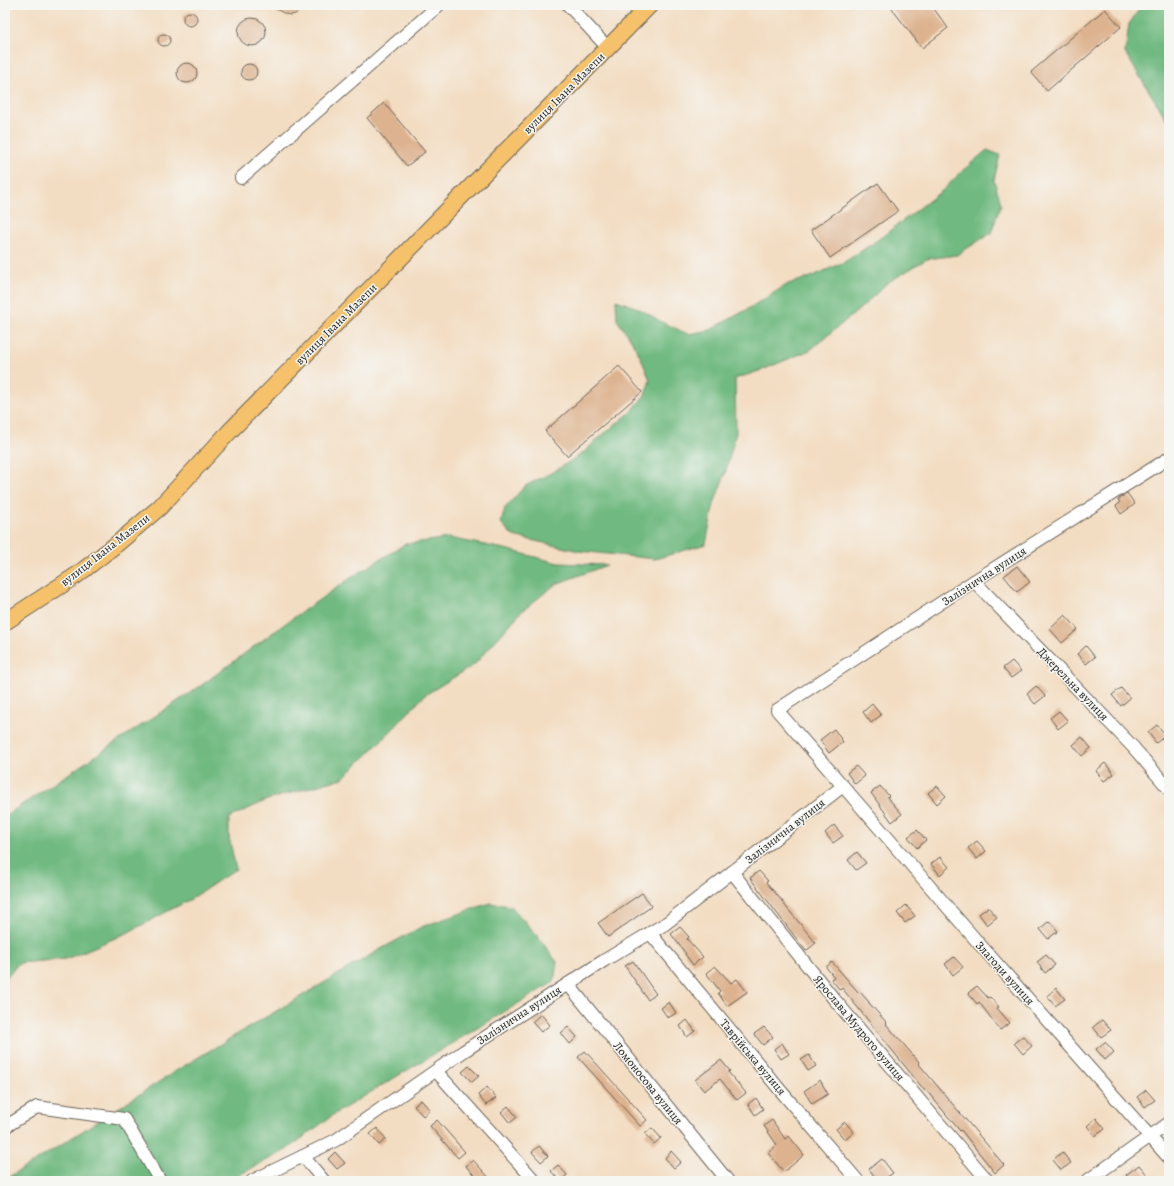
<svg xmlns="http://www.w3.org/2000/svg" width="1174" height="1186" font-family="Alegreya,serif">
  <rect width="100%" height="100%" fill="#f6f6f2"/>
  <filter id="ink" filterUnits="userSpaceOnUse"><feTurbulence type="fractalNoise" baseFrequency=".025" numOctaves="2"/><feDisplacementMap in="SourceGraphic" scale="8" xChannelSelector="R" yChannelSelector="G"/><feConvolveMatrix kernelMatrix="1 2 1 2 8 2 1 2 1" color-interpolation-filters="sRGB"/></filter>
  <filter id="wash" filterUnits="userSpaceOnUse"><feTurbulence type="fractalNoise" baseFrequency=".012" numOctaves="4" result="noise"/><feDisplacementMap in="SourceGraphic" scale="16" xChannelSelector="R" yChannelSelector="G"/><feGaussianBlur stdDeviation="0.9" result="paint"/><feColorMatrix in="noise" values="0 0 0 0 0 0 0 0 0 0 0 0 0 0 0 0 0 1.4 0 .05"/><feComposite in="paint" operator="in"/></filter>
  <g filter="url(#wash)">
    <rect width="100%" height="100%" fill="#f3ddc2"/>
    <g fill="#70b980" stroke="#466a4e">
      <path d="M1142,5H1169V123L1125,53L1129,24Z"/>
      <path d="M987,150L1000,155L994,180L1001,204L991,233L957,255L927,259L887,283L861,308L810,350L762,370L735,379L736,433L725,474L714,504L706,544L655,559L579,551L513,536L501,523L505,508L525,486L553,472L583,453L600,437L631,412L645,395L650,380L640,356L630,338L617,320L616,300L638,308L662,322L688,334L710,330L746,310L788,284L811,277L846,261L875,242L943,190L962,171Z"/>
      <path d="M449,538L505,549L558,563L607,565L556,584L521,612L474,665L425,695L390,732L343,778L267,800L229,818V837L236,869L191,899L127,933L66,959L19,963L5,979V816L199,687L290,620L355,575L405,544Z"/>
      <path d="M490,903L511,906L536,934L557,962L554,982L376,1089L333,1115L286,1150L228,1181H5V1179L31,1164L182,1067L379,950L421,927Z"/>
    </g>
    <g id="blocks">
      <g fill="#ddb28e">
        <path d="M267,5H309L295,14L291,15L286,14Z"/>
        <path d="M889,5H931L948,28L922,48Z"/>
        <path d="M1105,9L1121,27L1047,91L1031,72Z"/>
        <circle cx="190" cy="19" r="7"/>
        <circle cx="252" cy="32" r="14"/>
        <circle cx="164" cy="40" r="6"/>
        <circle cx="187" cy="73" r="10"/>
        <circle cx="249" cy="72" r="8"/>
        <path d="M384,103L425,152L407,166L367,118Z"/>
        <path d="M878,183L898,211L830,258L811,230Z"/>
        <path d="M619,366L642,392L567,456L545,431Z"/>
        <path d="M1127,493L1135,504L1121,514L1116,506L1120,503L1118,500Z"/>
        <path d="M1017,566L1030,582L1017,592L1004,576Z"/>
        <path d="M1065,615L1078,629L1062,643L1050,629Z"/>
        <path d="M1086,646L1095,657L1086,664L1077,654Z"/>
        <path d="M1012,661L1021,671L1011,678L1003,668Z"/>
        <path d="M1036,686L1045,696L1035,704L1027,694Z"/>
        <path d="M1121,688L1130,698L1121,706L1112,695Z"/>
        <path d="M872,704L881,715L871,723L863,712Z"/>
        <path d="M1059,711L1068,721L1058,729L1050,718Z"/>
        <path d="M1157,725L1166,735L1156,743L1148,732Z"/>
        <path d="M834,729L843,742L829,753L820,740Z"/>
        <path d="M1082,737L1091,748L1082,756L1073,745Z"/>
        <path d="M1105,763L1114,774L1104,781L1096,771Z"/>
        <path d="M856,766L865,776L855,784L847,773Z"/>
        <path d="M880,786L889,796L887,797L902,814L892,822L871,793Z"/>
        <path d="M937,786L946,796L937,804L928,793Z"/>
        <path d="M834,825L843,836L833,843L825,833Z"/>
        <path d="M917,830L926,840L917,848L908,837Z"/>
        <path d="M977,841L986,851L977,859L968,848Z"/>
        <path d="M857,852L866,863L856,870L848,860Z"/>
        <path d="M940,857L949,867L940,875L931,864Z"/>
        <path d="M759,871L768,881L766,882L783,902H782L816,943L806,951L750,878Z"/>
        <path d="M642,893L652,906L608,937L598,923Z"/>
        <path d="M906,905L915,916L905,923L897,913Z"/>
        <path d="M988,907L997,917L987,925L979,914Z"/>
        <path d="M1049,921L1058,931L1048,939L1040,929Z"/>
        <path d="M680,927L689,937L687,939L703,957L693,965L685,954H686L671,934Z"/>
        <path d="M1046,955L1055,965L1045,973L1037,962Z"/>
        <path d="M954,957L963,967L953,975L945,964Z"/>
        <path d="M633,961L656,994L648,1000L625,966Z"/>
        <path d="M832,962L859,993L860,992L869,1002V1003L887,1023L886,1024L919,1062L918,1063L1004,1165L995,1173L961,1130L960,1131L926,1090L925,1091L842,988L840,990L831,979L834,977L826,967Z"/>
        <path d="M715,966L731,983L737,979L747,992L727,1006L718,993L720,991L706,973Z"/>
        <path d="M977,986L988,998L990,997L999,1007L997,1008L1010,1023L1000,1030L979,1002L977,1004L968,993Z"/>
        <path d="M1056,988L1065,999L1055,1006L1047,996Z"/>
        <path d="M669,1002L676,1013L668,1018L661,1008Z"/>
        <path d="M541,1014L550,1025L541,1032L532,1022Z"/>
        <path d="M687,1020L695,1031L687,1037L680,1026Z"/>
        <path d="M1102,1020L1111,1030L1101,1037L1093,1027Z"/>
        <path d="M568,1027L577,1037L570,1044L561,1033Z"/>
        <path d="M764,1027L773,1037L763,1045L754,1034Z"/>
        <path d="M1023,1036L1032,1046L1023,1054L1014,1043Z"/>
        <path d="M1105,1042L1114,1052L1105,1060L1096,1049Z"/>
        <path d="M782,1043L789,1054L781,1059L774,1049Z"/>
        <path d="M585,1051L647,1120L640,1126L578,1057Z"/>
        <path d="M809,1055L816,1066L808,1071L801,1060Z"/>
        <path d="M721,1060L730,1071L728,1072L746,1093L737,1100L720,1079L704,1091L695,1080Z"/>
        <path d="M469,1066L479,1076L472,1082L462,1072Z"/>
        <path d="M820,1080L828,1094L812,1104L804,1091Z"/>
        <path d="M487,1087L496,1098L486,1105L478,1095Z"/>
        <path d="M1146,1090L1155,1100L1145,1107L1137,1097Z"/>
        <path d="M756,1098L763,1109L755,1115L748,1104Z"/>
        <path d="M421,1100L430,1110L423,1116L414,1106Z"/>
        <path d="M508,1106L517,1117L510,1123L501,1112Z"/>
        <path d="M1096,1118L1105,1129L1095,1136L1087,1126Z"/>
        <path d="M437,1120L465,1152L458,1158L430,1126Z"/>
        <path d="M772,1120L785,1139L789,1136L804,1155L784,1172L768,1153L777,1145L764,1126Z"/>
        <path d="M845,1122L854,1132L845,1140L836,1129Z"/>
        <path d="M377,1128L386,1139L379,1145L370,1134Z"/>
        <path d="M652,1128L661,1138L654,1144L645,1134Z"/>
        <path d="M539,1146L548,1156L541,1162L532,1152Z"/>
        <path d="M671,1151L681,1162L674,1168L665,1158Z"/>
        <path d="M335,1152L345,1163L337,1169L328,1159Z"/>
        <path d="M1062,1152L1071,1163L1061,1170L1053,1160Z"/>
        <path d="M882,1159L893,1173L882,1181H878L869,1169Z"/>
        <path d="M473,1160L492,1181H479L466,1166Z"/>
        <path d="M558,1165L567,1175L560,1181L551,1171Z"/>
        <path d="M1139,1165L1149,1177L1145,1181H1132L1126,1175Z"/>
      </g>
    </g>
  </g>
  <g filter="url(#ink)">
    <use href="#blocks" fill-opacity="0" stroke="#676056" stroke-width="1"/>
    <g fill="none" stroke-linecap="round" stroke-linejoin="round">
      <defs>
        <g id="minor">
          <path d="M568,5L608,48"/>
          <path d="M241,178L439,5"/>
          <path d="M974,581L1133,747L1169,789"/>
          <path d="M843,786L975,939L1169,1158"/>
          <path d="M732,872L834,999L988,1181"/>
          <path d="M650,933L780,1090L858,1181"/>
          <path d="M568,984L728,1181"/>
          <path d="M436,1071L535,1181"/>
          <path d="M5,1127L37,1107L124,1119L160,1181"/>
          <path d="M303,1156L324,1181"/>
          <path d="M252,1181L336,1140L464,1051L605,960L665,924L843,786L777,710L974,581L1169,458"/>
          <path d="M1087,1181L1169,1123"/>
        </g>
        <path id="major" d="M5,622L77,575L118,543L160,507L229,432L650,5"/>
      </defs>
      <use href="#minor" stroke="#676056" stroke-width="14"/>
      <use href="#major" stroke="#676056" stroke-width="18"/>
      <use href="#minor" stroke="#fff" stroke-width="12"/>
      <use href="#major" stroke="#f5c16b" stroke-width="16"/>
    </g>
  </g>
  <g text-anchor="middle" stroke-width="3" stroke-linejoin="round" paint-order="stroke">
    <g font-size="12" fill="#1c1c1c" stroke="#f6f6f2">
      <text transform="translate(564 93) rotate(-45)" y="4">вулиця Івана Мазепи</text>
      <text transform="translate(336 324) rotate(-45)" y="4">вулиця Івана Мазепи</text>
      <text transform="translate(105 550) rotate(-38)" y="4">вулиця Івана Мазепи</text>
      <text transform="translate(984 576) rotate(-33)" y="4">Залізнична вулиця</text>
      <text transform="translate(1073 684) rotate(46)" y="4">Джерельна вулиця</text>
      <text transform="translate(785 831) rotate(-38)" y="4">Залізнична вулиця</text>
      <text transform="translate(1005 973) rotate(48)" y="4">Злагоди вулиця</text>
      <text transform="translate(519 1015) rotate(-33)" y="4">Залізнична вулиця</text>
      <text transform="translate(859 1028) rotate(50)" y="4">Ярослава Мудрого вулиця</text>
      <text transform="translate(753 1057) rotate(50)" y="4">Таврійська вулиця</text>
      <text transform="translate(648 1083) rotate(51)" y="4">Ломоносова вулиця</text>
    </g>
  </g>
  <rect width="1174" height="1186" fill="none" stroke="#f6f6f2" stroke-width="20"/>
</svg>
